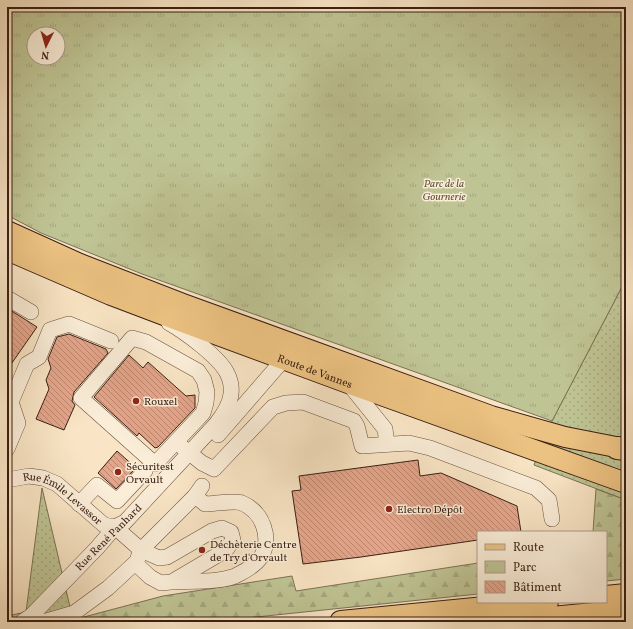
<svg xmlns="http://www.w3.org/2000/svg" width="633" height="629" font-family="Vollkorn,serif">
  <defs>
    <pattern id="grass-dots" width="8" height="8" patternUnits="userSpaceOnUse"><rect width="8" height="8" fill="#bfc494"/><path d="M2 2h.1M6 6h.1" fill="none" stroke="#a5a87f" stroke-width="1.8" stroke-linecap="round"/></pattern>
    <pattern id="forest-firs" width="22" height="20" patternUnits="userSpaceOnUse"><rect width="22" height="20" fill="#bfc494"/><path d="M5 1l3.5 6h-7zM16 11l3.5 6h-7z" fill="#a5a87f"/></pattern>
    <pattern id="park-tufts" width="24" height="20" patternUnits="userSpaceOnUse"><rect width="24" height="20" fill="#bfc494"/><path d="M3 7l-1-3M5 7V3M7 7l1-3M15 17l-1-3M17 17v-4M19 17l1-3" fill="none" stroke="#a5a87f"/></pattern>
    <pattern id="building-back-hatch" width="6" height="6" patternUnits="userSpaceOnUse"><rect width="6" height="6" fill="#e5a58a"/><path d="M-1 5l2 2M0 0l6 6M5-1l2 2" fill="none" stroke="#bb8670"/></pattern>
  </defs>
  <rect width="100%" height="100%" fill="#f9e5c5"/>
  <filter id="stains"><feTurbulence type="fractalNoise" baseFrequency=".005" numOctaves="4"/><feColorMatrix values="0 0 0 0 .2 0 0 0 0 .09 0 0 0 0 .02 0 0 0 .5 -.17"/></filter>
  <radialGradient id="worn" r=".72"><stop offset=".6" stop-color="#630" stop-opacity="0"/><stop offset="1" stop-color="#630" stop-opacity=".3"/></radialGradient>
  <g fill="url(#grass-dots)" stroke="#7c7254">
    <path d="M626,279V500L534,465L552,421Z"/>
    <path d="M42,488L70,607L65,622H7V616L26,612Z"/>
  </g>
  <g fill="url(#forest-firs)" stroke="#7c7254">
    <path d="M596,489L626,500V579L606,581V532H593Z"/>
    <path d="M478,563V594L208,622H65L163,596L292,576L296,591Z"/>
  </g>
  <path fill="url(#park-tufts)" stroke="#7c7254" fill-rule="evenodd" d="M7,7H626V279L552,421L142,274L41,233L7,215ZM34,34H58V58H34Z"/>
  <g fill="url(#building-back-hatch)" stroke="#3a1f13">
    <path d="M7,308L37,327L7,370Z"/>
    <path d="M69,334L106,349L108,353L74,392L72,401L75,405L64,430L36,419L49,389L46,380L51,368L48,359L57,337Z"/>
    <path d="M129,355L143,368L148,362L186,396L195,395V408L158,447L155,448L139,433L137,436L94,397Z"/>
    <path d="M117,451L136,468L116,489L98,473Z"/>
    <path d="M418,460L420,476L441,473L517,506L521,532H478V540L361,557L303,564L292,491L301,490L299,476Z"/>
  </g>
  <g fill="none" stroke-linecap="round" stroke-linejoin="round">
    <defs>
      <g id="minor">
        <path d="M7,298L31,312"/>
        <path d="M132,338L146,342L198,371L204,380L207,392L206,403L203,413L155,464L81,398Z"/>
        <path d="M348,383L385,429L387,444"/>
        <path d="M218,435L284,359"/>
        <path d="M176,442L202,463L214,469L273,407L286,403L303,402L354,421L357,426L362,446L409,443L430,448L536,488L549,500L552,519"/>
        <path d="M7,449L18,423L11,402L27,364L39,357L50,330L69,324L111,341"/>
        <path id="s1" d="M7,480L29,476L43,478L57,484L104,525L115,527L141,550L195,496L202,486"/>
        <path d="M79,504L97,485L117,501L145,471"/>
        <path d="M138,558L141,550L159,558L167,557L212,531L222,528L231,532L233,540L226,550L175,580"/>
        <path d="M22,622L31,616L97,548L115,527L125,522L216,424C223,415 230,405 231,394C232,387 230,379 227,373C219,357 185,332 169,323"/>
        <path d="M43,622L74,613L108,588L135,563L150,577L161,583C183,580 222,584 239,574C247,570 256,564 261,557C272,538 263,512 242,503C235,500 214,504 205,504L195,496"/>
      </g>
      <g id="major">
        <path d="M7,231L80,264L183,304L491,416L565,437L626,449"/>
        <path id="s2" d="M7,250L111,295L177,320L348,383L626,483"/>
      </g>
      <g id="highway">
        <path d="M617,448L626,449"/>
        <path d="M606,597L626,595"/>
        <path d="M341,622L547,602"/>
        <path d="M508,622L626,611"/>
      </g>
    </defs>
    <use href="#minor" stroke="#6a5040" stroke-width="16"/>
    <use href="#major" stroke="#3a1f13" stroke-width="22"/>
    <use href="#highway" stroke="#3a1f13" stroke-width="24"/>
    <use href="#minor" stroke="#fbeed9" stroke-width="15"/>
    <use href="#major" stroke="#ecc282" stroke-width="20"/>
    <use href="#highway" stroke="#ecc282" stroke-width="22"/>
  </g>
  <g fill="#8f2418" stroke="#fbeed9" stroke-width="1.5">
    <circle cx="136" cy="401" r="4"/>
    <circle cx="118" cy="472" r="4"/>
    <circle cx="389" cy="509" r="4"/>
    <circle cx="202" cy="550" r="4"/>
  </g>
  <g text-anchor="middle" stroke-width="3" stroke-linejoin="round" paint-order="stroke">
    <g font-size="11" font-style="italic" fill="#62513a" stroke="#fbeed9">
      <text x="444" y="187">Parc de la<tspan x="444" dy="13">Gournerie</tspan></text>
    </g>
    <g font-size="11" fill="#3a1f13" stroke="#fbeed9">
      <text dy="4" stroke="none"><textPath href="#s2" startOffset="331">Route de Vannes</textPath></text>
      <text dy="4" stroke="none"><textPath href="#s1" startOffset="63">Rue Émile Levassor</textPath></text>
      <text transform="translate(108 537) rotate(-45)" y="4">Rue René Panhard</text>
    </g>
    <g font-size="11" fill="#3a1f13" stroke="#fbeed9" text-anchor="start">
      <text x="144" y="405">Rouxel</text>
      <text x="126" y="470">Sécuritest<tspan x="126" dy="13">Orvault</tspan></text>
      <text x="397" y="513">Electro Dépôt</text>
      <text x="210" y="548">Déchèterie Centre<tspan x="210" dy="13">de Try d'Orvault</tspan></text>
    </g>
  </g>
  <rect width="633" height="629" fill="none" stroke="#f9e5c5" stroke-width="24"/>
  <rect x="8" y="8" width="617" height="613" fill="none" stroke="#3a1f13" stroke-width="2"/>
  <rect x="12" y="12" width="609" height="605" fill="none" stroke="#3a1f13"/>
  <rect x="477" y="531" width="130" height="72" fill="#fbeed9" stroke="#ae9b8a"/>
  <rect x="485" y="544" width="20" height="6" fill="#ecc282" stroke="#ae9b8a"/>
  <text x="513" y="551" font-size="12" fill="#3a1f13">Route</text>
  <rect x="485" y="561" width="20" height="12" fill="url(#park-tufts)" stroke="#ae9b8a"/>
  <text x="513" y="571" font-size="12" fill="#3a1f13">Parc</text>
  <rect x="485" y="581" width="20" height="12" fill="url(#building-back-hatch)" stroke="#ae9b8a"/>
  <text x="513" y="591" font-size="12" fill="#3a1f13">Bâtiment</text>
  <g transform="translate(46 46) rotate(185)"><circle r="19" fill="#fbeed9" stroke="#ae9b8a"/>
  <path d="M0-3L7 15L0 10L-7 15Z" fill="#8f2418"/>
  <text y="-6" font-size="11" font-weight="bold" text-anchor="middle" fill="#3a1f13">N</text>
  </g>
  <rect width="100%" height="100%" filter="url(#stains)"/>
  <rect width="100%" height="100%" fill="url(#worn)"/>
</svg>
